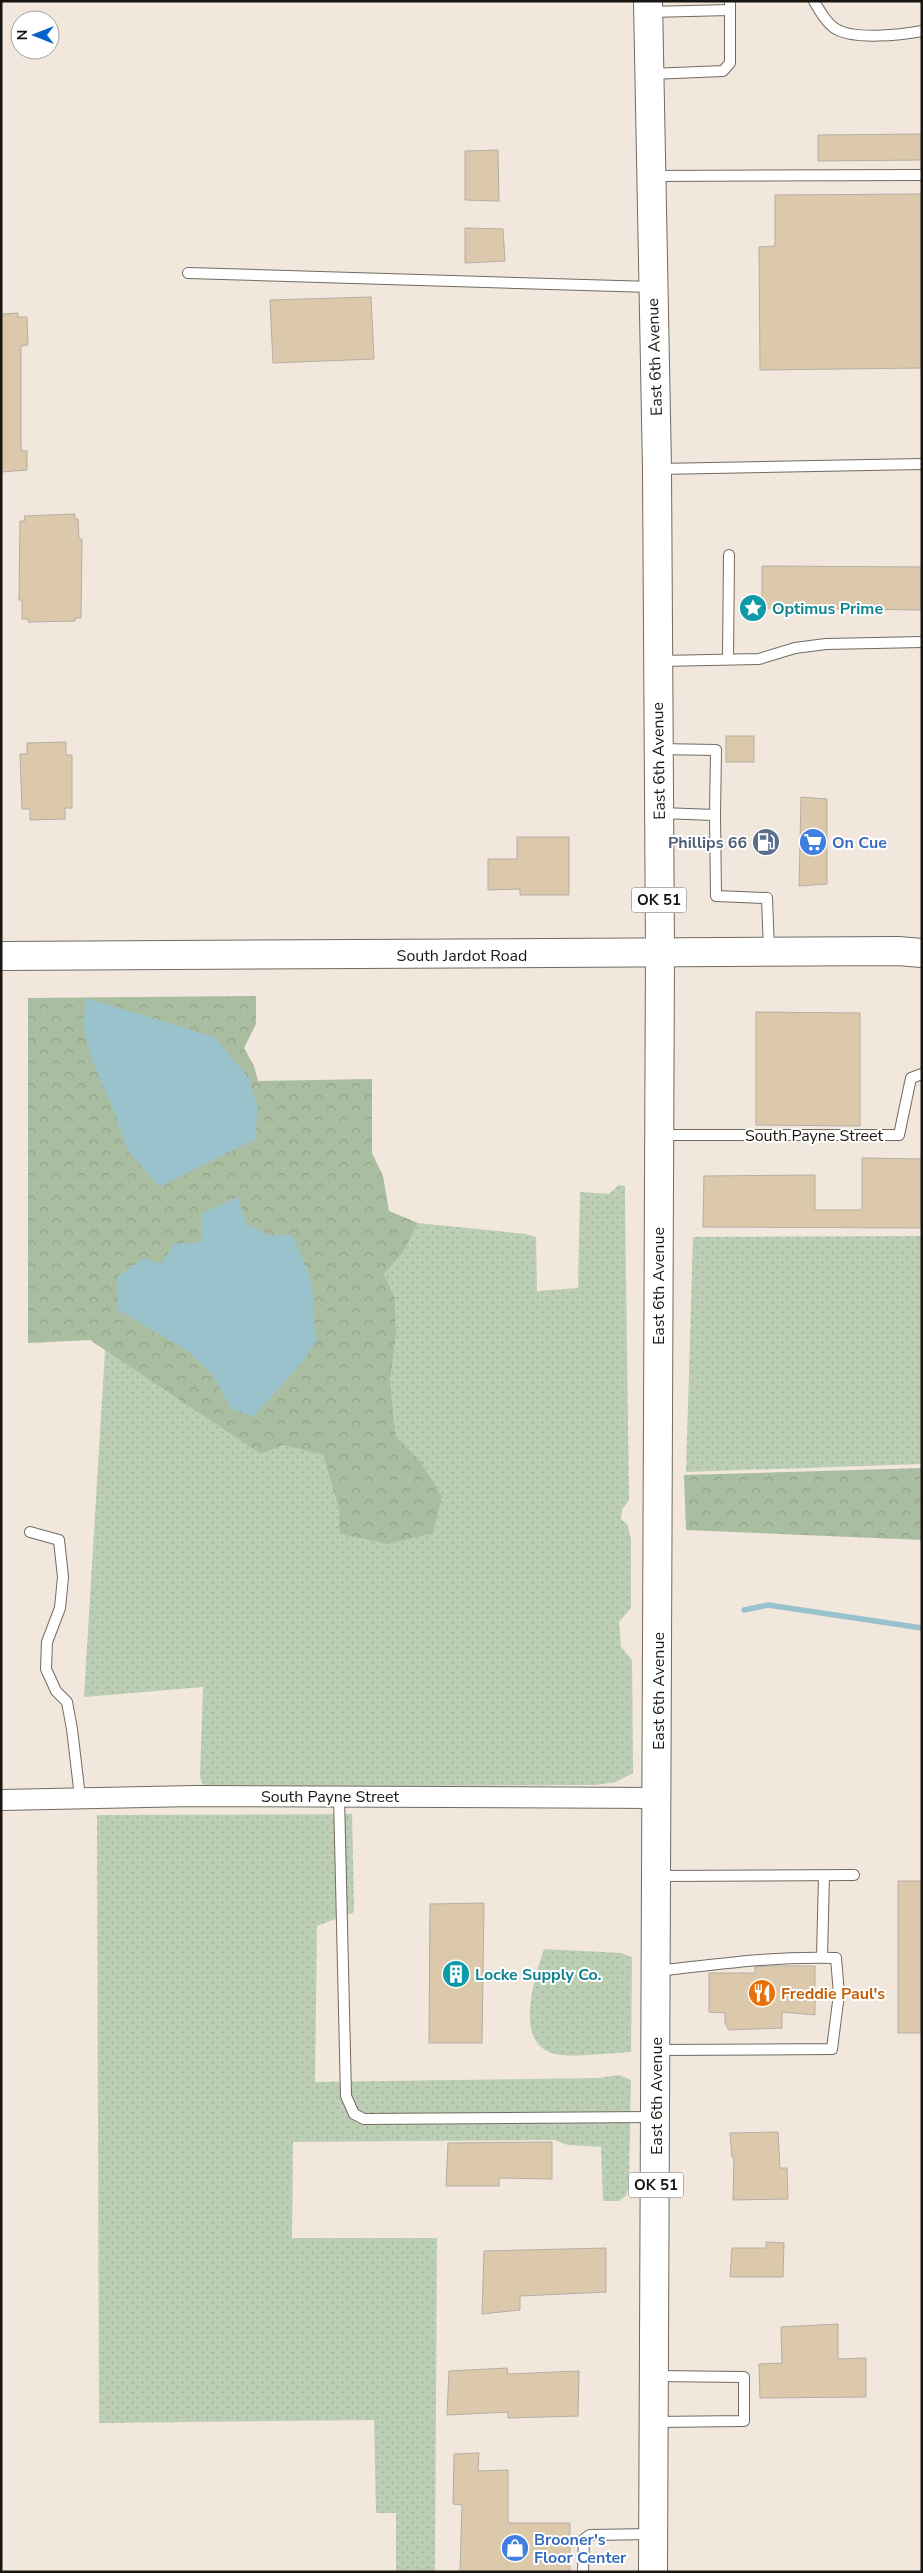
<svg xmlns="http://www.w3.org/2000/svg" width="923" height="2573" font-family="'Nunito Sans',sans-serif">
  <defs>
    <pattern id="grass-dots" width="8" height="8" patternUnits="userSpaceOnUse" patternTransform="scale(1.25)"><rect width="8" height="8" fill="#bccfb4"/><path d="M2 2h.1M6 6h.1" fill="none" stroke="#a1b19a" stroke-width="1.8" stroke-linecap="round"/></pattern>
    <pattern id="forest-crowns" width="20" height="18" patternUnits="userSpaceOnUse" patternTransform="scale(1.25)"><rect width="20" height="18" fill="#a9bda0"/><path d="M2 6a3 3 0 1 1 6 0M12 15a3 3 0 1 1 6 0" fill="none" stroke="#91a289"/></pattern>
  </defs>
  <rect width="100%" height="100%" fill="#f1e7dc"/>
  <g fill="url(#grass-dots)">
    <path d="M619,1185L625,1186V1201L629,1500L622,1510L621,1519L627,1524L631,1538V1608L619,1622L621,1647L632,1660L633,1773L616,1782L596,1785L204,1787L200,1777L203,1687L84,1697L105,1350L244,1441L282,1445L323,1455L339,1509L341,1534L420,1461L396,1436L390,1382L396,1335L395,1298L384,1274L403,1253L418,1223L526,1234L536,1237L537,1291L578,1288L580,1192L609,1194Z"/>
    <path d="M922,1236V1464L686,1472L693,1237Z"/>
    <path d="M352,1814L354,1912L317,1926L315,2082L598,2078L619,2075L631,2080L629,2183L626,2196L619,2201H603L601,2147L568,2145L555,2140L293,2142L292,2238H437L435,2572H396V2513H376L374,2420L99,2423L97,1815Z"/>
    <path d="M544,1949L621,1953L632,1957L631,2052C608,2053 583,2057 561,2055C510,2050 535,1978 544,1949Z"/>
  </g>
  <g fill="url(#forest-crowns)">
    <path d="M256,996V1024L244,1048L254,1066L258,1081L372,1079V1153L383,1176L389,1211L418,1223L403,1253L384,1274L395,1298L396,1335L390,1382L396,1436L420,1461L442,1496L433,1533L388,1544L340,1534L339,1509L323,1455L282,1445L261,1454L90,1340L28,1343V998Z"/>
    <path d="M922,1468V1540L686,1530L684,1475Z"/>
  </g>
  <g fill="#9ac2cd">
    <path d="M86,998L214,1037L249,1078L257,1105L256,1139L159,1187L127,1149L111,1103L91,1059L83,1025Z"/>
    <path d="M238,1197L246,1224L271,1236L292,1234C300,1254 311,1275 313,1297C314,1313 313,1323 317,1339L304,1360L253,1417L231,1408L211,1373L186,1350L118,1310V1276L144,1258L161,1264L174,1244L202,1242L201,1214Z"/>
  </g>
  <g fill="none" stroke-linecap="round" stroke-linejoin="round">
    <path stroke="#9ac2cd" stroke-width="5.5" d="M744,1610L768,1605L922,1628"/>
  </g>
  <g fill="#dcc9ab" stroke="#b5aea3">
    <path d="M922,134V160L818,161V135Z"/>
    <path d="M498,150L499,201L465,200V151Z"/>
    <path d="M922,194V368L760,370L759,247L775,246V195Z"/>
    <path d="M465,228L503,229L505,261L465,263Z"/>
    <path d="M371,297L374,359L273,363L270,300Z"/>
    <path d="M18,313V317H27L28,345L21,346V444L22,451H27V470L1,472V317L3,314Z"/>
    <path d="M75,514V519H78L79,539H82L81,618H75V621L28,622V619H22V600H19L20,521H25L24,516Z"/>
    <path d="M762,566L922,567V610L762,608Z"/>
    <rect x="726" y="736" width="28" height="26"/>
    <path d="M66,742V755H72V808H65V819L30,820V809H22L20,754H27V743Z"/>
    <path d="M801,797L827,799V884L799,886Z"/>
    <path d="M517,837H569V895H520V889L488,890V859H517Z"/>
    <path d="M756,1012L860,1013V1126L756,1125Z"/>
    <path d="M862,1158L922,1159V1228L703,1227L704,1176L815,1175V1210H862Z"/>
    <rect x="898" y="1881" width="24" height="152"/>
    <path d="M484,1903L482,2043H429L430,1904Z"/>
    <path d="M769,1966H815V2015L782,2012V2028L729,2030L725,2023V2013L709,2012V1973H755V1967Z"/>
    <path d="M778,2132L780,2168H787L788,2199L733,2200L734,2157H732L730,2133Z"/>
    <path d="M552,2142V2179L499,2178V2186H446L448,2143Z"/>
    <path d="M766,2242L784,2243L783,2277H730L732,2248H766Z"/>
    <path d="M606,2248V2292L520,2296V2310L482,2314L484,2251Z"/>
    <path d="M838,2324V2359L866,2358V2397L760,2398L759,2364L782,2363L781,2327Z"/>
    <path d="M507,2368L508,2374L579,2371L578,2416L508,2418V2412L447,2415L449,2371Z"/>
    <path d="M479,2453L478,2471L508,2470V2523H570V2572H460L462,2505L453,2504L454,2454Z"/>
  </g>
  <g fill="none" stroke-linecap="round" stroke-linejoin="round">
    <defs>
      <g id="lane">
        <path d="M814,1C819,10 827,24 836,29C854,40 901,35 922,31"/>
        <path d="M649,12L730,10"/>
        <path d="M650,74L723,71L730,63V1"/>
        <path d="M652,176L922,175"/>
        <path d="M188,273L652,287"/>
        <path d="M658,469L922,464"/>
        <path d="M728,658L729,555"/>
        <path d="M660,661L759,659L795,648L826,644L922,642"/>
        <path d="M659,749L716,750L715,815"/>
        <path d="M661,813L715,815L716,896L767,898L769,951"/>
        <path d="M660,1135H899L911,1078L922,1074"/>
        <path d="M30,1532L59,1540L63,1577L60,1608L47,1642L46,1669L56,1691L67,1702L72,1729L80,1797"/>
        <path d="M339,1796L346,2096L354,2114L364,2119L653,2117"/>
        <path d="M658,1876L854,1875"/>
        <path d="M822,1957L824,1876"/>
        <path d="M657,2050L832,2049L839,1994L836,1958C775,1956 718,1964 658,1971"/>
        <path d="M655,2376L744,2377V2421L655,2422"/>
        <path d="M583,2572L584,2539L590,2535L651,2534"/>
      </g>
      <path id="street" d="M1,1800L194,1796L658,1798"/>
      <path id="secondary" d="M1,956L898,951L922,953"/>
      <path id="primary" d="M648,1L657,469L660,952L653,2572"/>
    </defs>
    <use href="#lane" stroke="#736b62" stroke-width="12"/>
    <use href="#street" stroke="#736b62" stroke-width="22"/>
    <use href="#secondary" stroke="#736b62" stroke-width="30"/>
    <use href="#primary" stroke="#736b62" stroke-width="30"/>
    <use href="#lane" stroke="#fff" stroke-width="10"/>
    <use href="#street" stroke="#fff" stroke-width="20"/>
    <use href="#secondary" stroke="#fff" stroke-width="28"/>
    <use href="#primary" stroke="#fff" stroke-width="28"/>
  </g>
  <defs>
    <symbol id="sight-disc" viewBox="-11 -11 22 22"><circle r="9.5" fill="#0f9aa8" stroke="#fff"/><path d="M0-6L1.8-2.2L6-1.7L2.9 1.2L3.7 5.4L0 3.3L-3.7 5.4L-2.9 1.2L-6-1.7L-1.8-2.2Z" fill="#fff"/></symbol>
    <symbol id="fuel-disc" viewBox="-11 -11 22 22"><circle r="9.5" fill="#5c6f8a" stroke="#fff"/><path d="M-5.5-6h7V0h2V4h1.3V-2.5L3-4.5l.8-.8L6-3V5H2.5V1h-1V6h-7ZM-4.2-4.7v3.2H.2V-4.7Z" fill="#fff"/></symbol>
    <symbol id="supermarket-disc" viewBox="-11 -11 22 22"><circle r="9.5" fill="#3f7fe0" stroke="#fff"/><path d="M-6-5.5h2.5l.6 2H6L4.5 2H-2.5L-4.4-4H-6ZM-1.5 3.2a1.3 1.3 0 1 0 .1 0ZM3 3.2a1.3 1.3 0 1 0 .1 0Z" fill="#fff"/></symbol>
    <symbol id="building-disc" viewBox="-11 -11 22 22"><circle r="9.5" fill="#0f9aa8" stroke="#fff"/><path d="M-4-6H4V6H1V3H-1V6H-4ZM-2.5-4.3h1.7v1.8h-1.7ZM.8-4.3h1.7v1.8H.8ZM-2.5-1h1.7V.8h-1.7ZM.8-1h1.7V.8H.8Z" fill="#fff"/></symbol>
    <symbol id="restaurant-disc" viewBox="-11 -11 22 22"><circle r="9.5" fill="#e8710a" stroke="#fff"/><path d="M-5-6h1v4h1v-4h1v4h1v-4h1v5L-1.5 .5V6h-2V.5L-5-1ZM5-6V6H3V1.5H1.5Q1.5-4 5-6Z" fill="#fff"/></symbol>
    <symbol id="shop-disc" viewBox="-11 -11 22 22"><circle r="9.5" fill="#3f7fe0" stroke="#fff"/><path d="M-5-2.5h2.3a2.7 3.5 0 0 1 5.4 0H5L5.5 6h-11ZM-1.5-2.5h3a1.5 2.3 0 0 0-3 0Z" fill="#fff"/></symbol>
  </defs>
  <g fill-rule="evenodd">
    <use href="#sight-disc" x="737" y="592" width="32" height="32"/>
    <use href="#fuel-disc" x="750" y="826" width="32" height="32"/>
    <use href="#supermarket-disc" x="797" y="826" width="32" height="32"/>
    <use href="#building-disc" x="440" y="1958" width="32" height="32"/>
    <use href="#restaurant-disc" x="746" y="1977" width="32" height="32"/>
    <use href="#shop-disc" x="499" y="2532" width="32" height="32"/>
  </g>
  <g text-anchor="middle" stroke-width="4" stroke-linejoin="round" paint-order="stroke">
    <g fill="#fff" stroke="#5e5c59" stroke-width="1">
      <rect x="631.5" y="887.5" width="55" height="25" rx="4"/>
      <rect x="628.5" y="2172.5" width="55" height="25" rx="4"/>
    </g>
    <g font-size="15" font-weight="bold" fill="#191612">
      <text x="659" y="905">OK 51</text>
      <text x="656" y="2190">OK 51</text>
    </g>
    <g font-size="16" fill="#191612" stroke="#fff">
      <text transform="translate(654 357) rotate(-92)" y="6">East 6th Avenue</text>
      <text transform="translate(658 761) rotate(-91)" y="6">East 6th Avenue</text>
      <text x="462" y="961">South Jardot Road</text>
      <text x="814" y="1141">South Payne Street</text>
      <text transform="translate(658 1286) rotate(-90)" y="6">East 6th Avenue</text>
      <text transform="translate(658 1691) rotate(-90)" y="6">East 6th Avenue</text>
      <text x="330" y="1802">South Payne Street</text>
      <text transform="translate(656 2096) rotate(-90)" y="6">East 6th Avenue</text>
    </g>
    <g font-size="16" font-weight="bold" fill="#0d838f" stroke="#fff" text-anchor="start">
      <text x="772" y="614">Optimus Prime</text>
      <text x="475" y="1980">Locke Supply Co.</text>
    </g>
    <g font-size="16" font-weight="bold" fill="#4e5e75" stroke="#fff" text-anchor="end">
      <text x="747" y="848">Phillips 66</text>
    </g>
    <g font-size="16" font-weight="bold" fill="#366cbe" stroke="#fff" text-anchor="start">
      <text x="832" y="848">On Cue</text>
      <text x="534" y="2545">Brooner's<tspan x="534" dy="18">Floor Center</tspan></text>
    </g>
    <g font-size="16" font-weight="bold" fill="#c56008" stroke="#fff" text-anchor="start">
      <text x="781" y="1999">Freddie Paul's</text>
    </g>
  </g>
  <rect width="923" height="2573" fill="none" stroke="#191612" stroke-width="5"/>
  <g transform="translate(35 35) rotate(270)"><circle r="24" fill="#ffffff" stroke="#a3a2a0"/>
  <path d="M0-4L9 19L0 12L-9 19Z" fill="#0662cb"/>
  <text y="-8" font-size="14" font-weight="bold" text-anchor="middle" fill="#191612">N</text>
  </g>
</svg>
